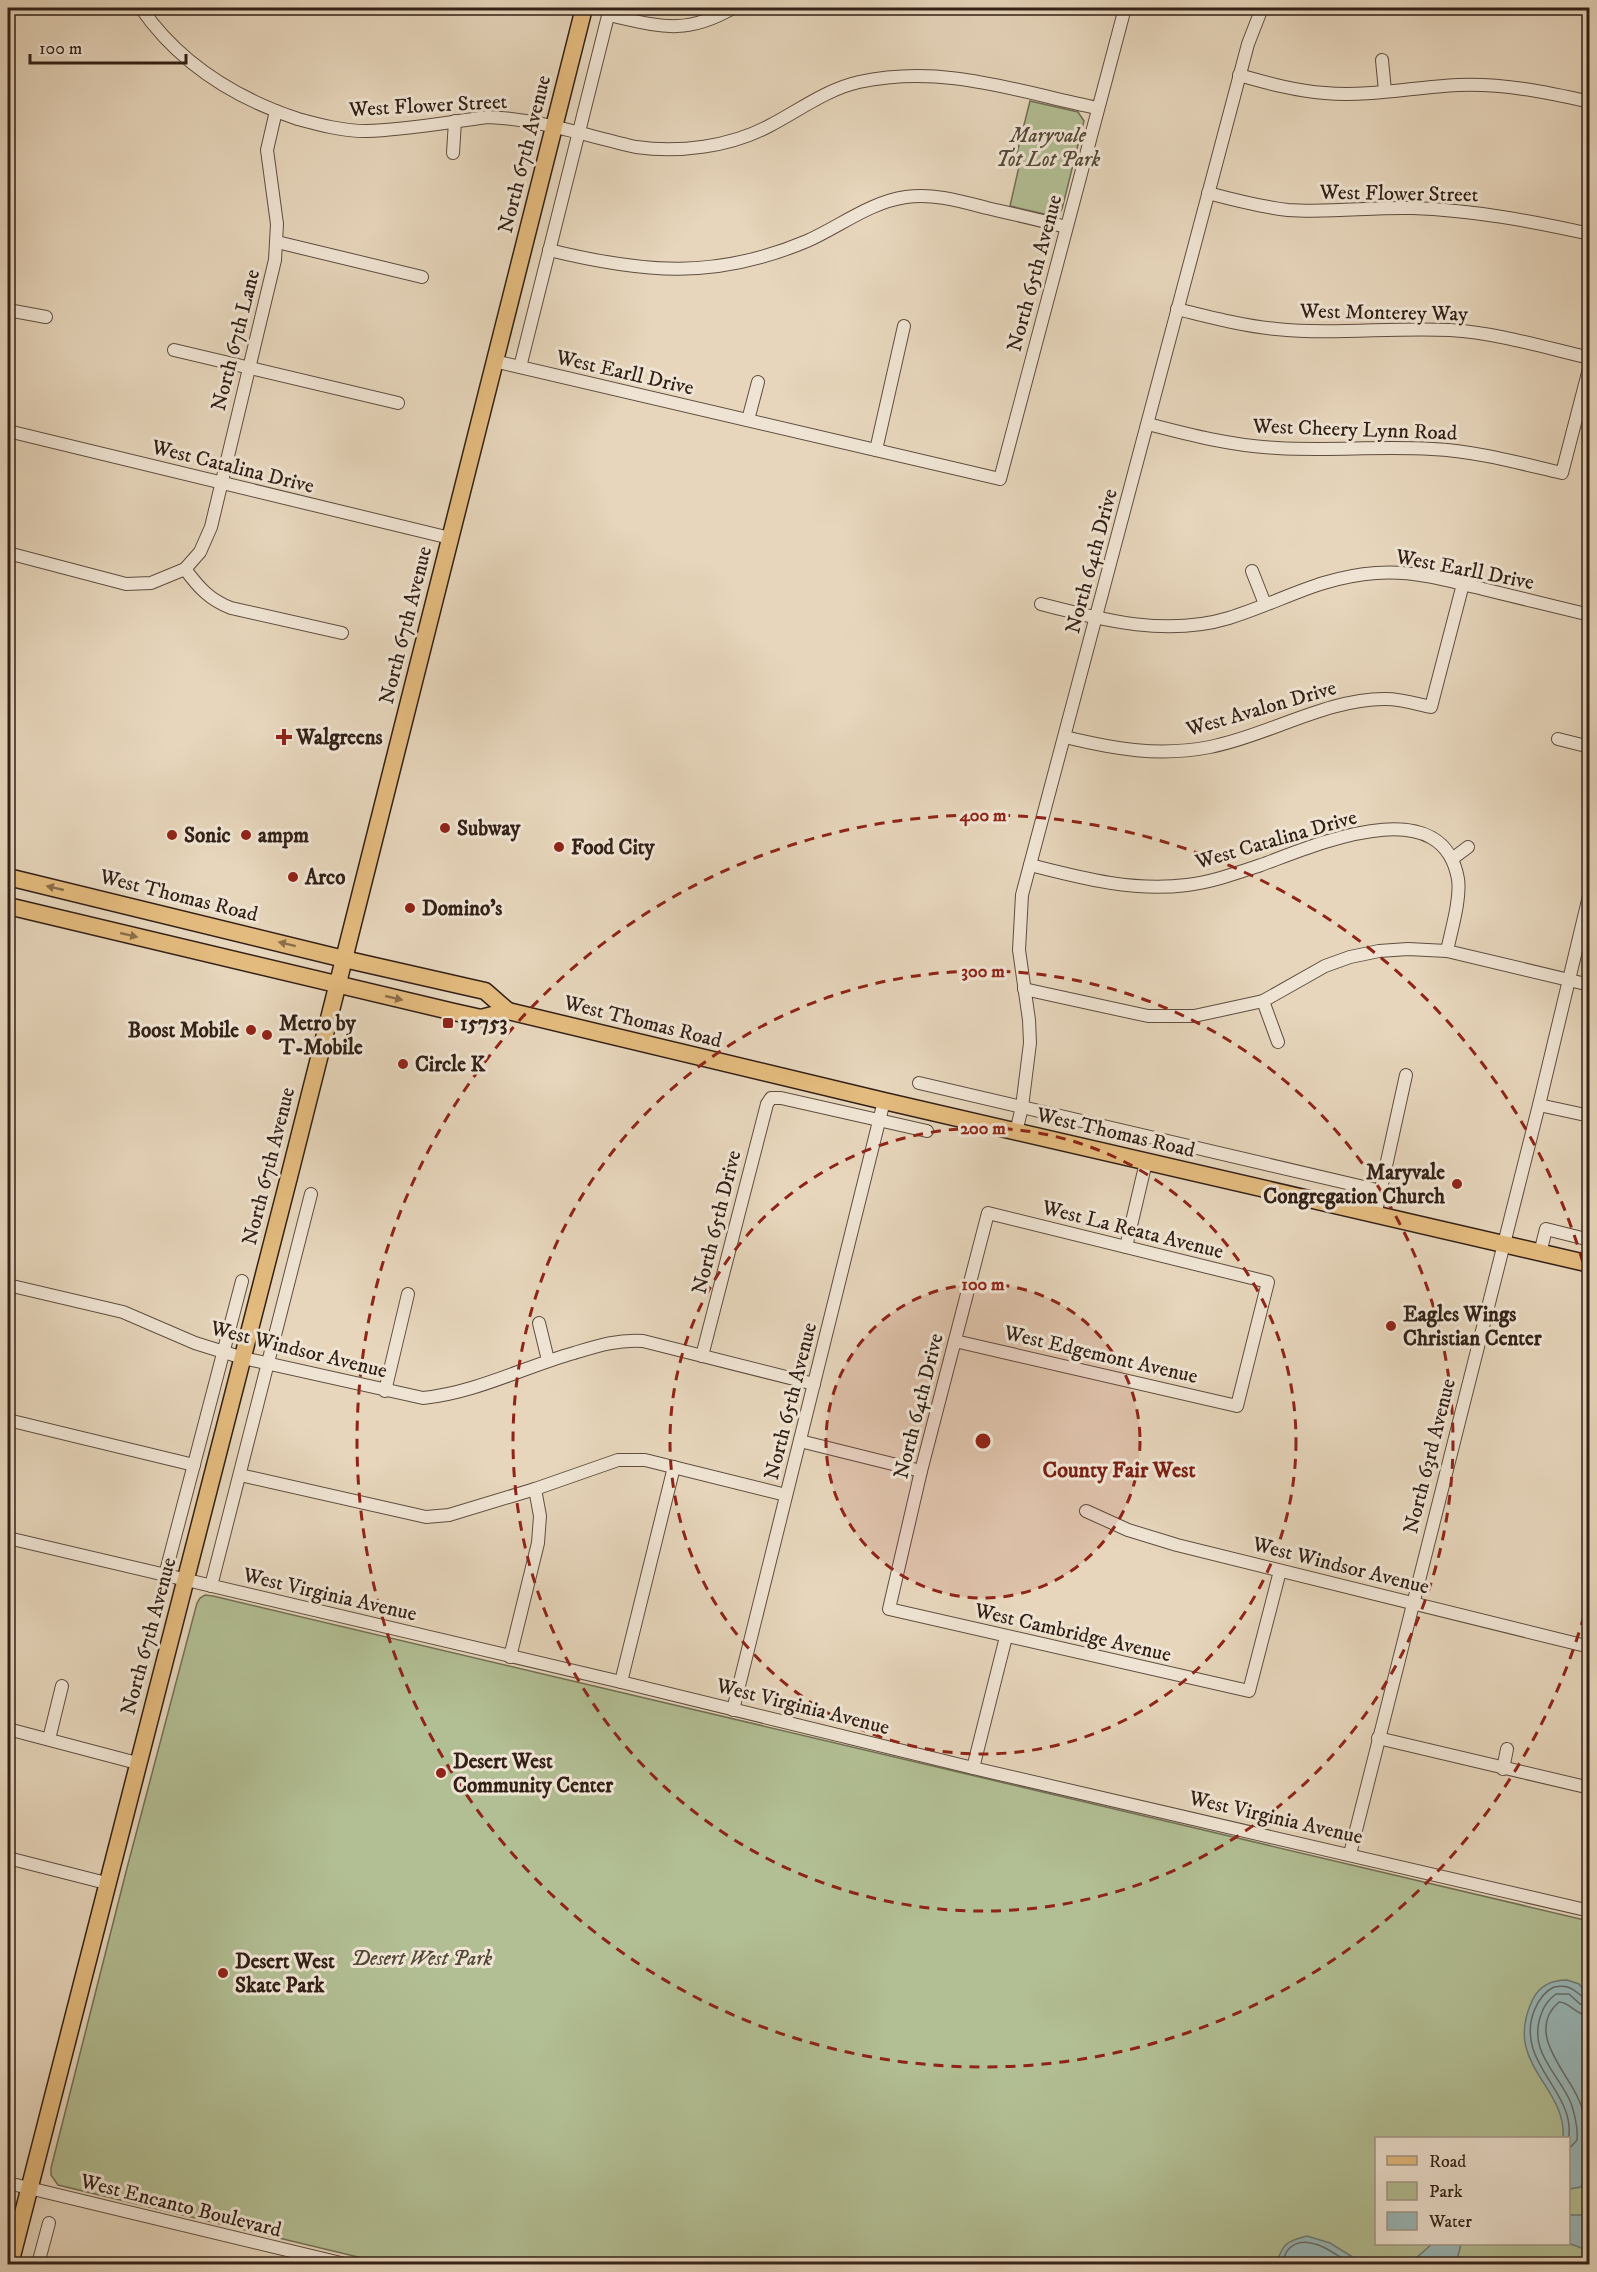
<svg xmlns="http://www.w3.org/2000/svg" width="1597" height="2272" font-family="'IM FELL DW Pica',serif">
  <rect width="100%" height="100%" fill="#e7d6bc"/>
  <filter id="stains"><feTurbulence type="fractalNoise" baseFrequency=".00333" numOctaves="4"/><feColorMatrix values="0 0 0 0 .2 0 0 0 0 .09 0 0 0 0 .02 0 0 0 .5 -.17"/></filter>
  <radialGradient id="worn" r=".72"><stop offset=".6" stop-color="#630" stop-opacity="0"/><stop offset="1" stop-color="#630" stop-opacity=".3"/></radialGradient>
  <g fill="#b2be93" stroke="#726f55" stroke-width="1.5" fill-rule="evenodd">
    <path d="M1030,101L1078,112L1084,121L1062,209L1059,214L1053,216L1010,206L1020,162L1017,153Z"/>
    <path d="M205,1595L213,1596L1589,1921V2264H387L58,2185L51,2175V2168L127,1868L197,1603L200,1598ZM1376,2138H1568V2244H1376Z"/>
  </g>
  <g fill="#98b7b8" stroke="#6f7b78" stroke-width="1.5">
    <path d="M1567,1980L1579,1984L1590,1997L1589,2167L1587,2168L1581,2187L1569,2189L1568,2138H1563C1567,2085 1501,2064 1533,1999C1540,1985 1552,1980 1567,1980Z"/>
    <path d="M1589,2212V2251L1568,2243L1569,2215H1586Z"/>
    <path d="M1307,2236L1330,2243L1364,2264H1276C1283,2244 1286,2241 1307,2236Z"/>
    <path d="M1432,2244H1461L1456,2264H1396L1416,2258Z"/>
  </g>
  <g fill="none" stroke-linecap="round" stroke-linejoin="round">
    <g stroke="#656c68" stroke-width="1.5">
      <path d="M1590,2016C1575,2015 1570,2002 1559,2002C1525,2031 1566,2071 1578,2098C1585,2112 1587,2128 1585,2143L1590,2145"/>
      <path d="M1568,2141C1579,2093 1514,2064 1534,2011C1538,2001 1543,1992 1554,1987C1577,1983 1575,1997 1590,1999"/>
      <path d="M1568,2150L1577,2140C1578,2128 1575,2115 1571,2103C1558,2072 1526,2051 1542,2012C1545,2004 1549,1999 1556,1994H1569L1580,2004L1590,2007"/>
      <path d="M1282,2264C1283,2261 1285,2254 1287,2251C1304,2229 1336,2254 1350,2264"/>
    </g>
    <defs>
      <g id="minor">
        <path d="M141,8C179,63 235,98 298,119C320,125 343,131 366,131C406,130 448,122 488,117C538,119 587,136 636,147C679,153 730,147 769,126C798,111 827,89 859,82C944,64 1015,91 1097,108"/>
        <path d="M608,15C659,26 684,36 733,8"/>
        <path d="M1382,60L1385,91"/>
        <path d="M1239,75C1267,83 1296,91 1325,93C1369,97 1414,87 1458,85C1502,83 1546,92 1590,102"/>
        <path d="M453,153L455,121"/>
        <path d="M1208,193C1234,200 1261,207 1288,210C1330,213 1371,207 1412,208C1473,210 1531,221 1590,234"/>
        <path d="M277,242L422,277"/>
        <path d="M549,250C643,273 715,280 807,241C839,227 870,202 906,197C933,193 960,201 987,208C1013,214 1040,220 1066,227"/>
        <path d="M1177,309C1210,317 1243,326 1276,329C1334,335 1392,327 1450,330C1498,333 1543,347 1590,358"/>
        <path d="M8,310L46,317"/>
        <path d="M174,350L398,403"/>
        <path d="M494,361L1000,479L1125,8"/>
        <path d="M520,367L610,8"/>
        <path d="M748,420L758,382"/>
        <path d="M1148,424C1190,435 1233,446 1277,448C1329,451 1380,446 1432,449C1476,451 1519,463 1562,473L1590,365"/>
        <path d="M8,431L450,538"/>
        <path d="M876,450L904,326"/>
        <path d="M8,553L126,584L151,583L185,569C199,588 210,600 231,608L342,633"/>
        <path d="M185,569L200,552L211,527L275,260L277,224L267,150L276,111"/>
        <path d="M1252,571L1265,604"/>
        <path d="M1041,604C1103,620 1166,637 1229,618C1281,602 1319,577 1376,573C1412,570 1448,580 1483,589C1519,598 1554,606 1590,615"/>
        <path d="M1065,737C1115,749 1158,757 1210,747C1267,736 1328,698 1386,699C1401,699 1417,704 1431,707L1463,584"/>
        <path d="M1558,739L1590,747"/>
        <path d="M1452,859L1468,847"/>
        <path d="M1030,865C1081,878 1133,892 1187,885C1212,882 1237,873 1261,865C1313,846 1442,788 1458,879C1461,899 1451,931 1447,951"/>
        <path d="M1024,989L1148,1016H1194L1263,1001L1325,966L1350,957L1379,951L1408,949L1447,951L1590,985"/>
        <path d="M1263,1001L1278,1042"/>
        <path d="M919,1083L1381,1191"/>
        <path d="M1539,1105L1590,1116"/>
        <path d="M1016,1132L1022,1107L1030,1043L1029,1020L1019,950L1022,895L1248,44L1262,8"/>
        <path d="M1375,1216L1406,1075"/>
        <path d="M1126,1247L1146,1162"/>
        <path d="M1540,1253L1546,1229L1590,1240"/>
        <path d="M8,1285L123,1312L195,1343L243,1358L423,1398C475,1393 524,1367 574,1353C597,1346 619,1339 643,1341L814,1384"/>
        <path d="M539,1323L548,1360"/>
        <path d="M955,1341L1237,1406L1268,1282L988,1213L921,1471L889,1609L1249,1691L1280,1571"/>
        <path d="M702,1356L767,1104L771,1098H781L927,1131"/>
        <path d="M385,1391L408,1294"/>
        <path d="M8,1420L194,1465"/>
        <path d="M800,1441L921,1471"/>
        <path d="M240,1475L426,1517L449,1515L535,1489L618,1460H645L786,1495"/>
        <path d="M1086,1511L1128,1530L1177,1545L1590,1647"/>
        <path d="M8,1538L621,1682L973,1768L1590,1911"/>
        <path d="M165,1575L242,1281"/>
        <path d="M211,1586L311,1194"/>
        <path d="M510,1657L538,1543L540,1516L535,1489"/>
        <path d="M621,1682L674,1467"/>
        <path d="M733,1710L884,1101"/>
        <path d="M8,1729L137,1763"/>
        <path d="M1378,1738L1590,1788"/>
        <path d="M49,1739L62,1686"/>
        <path d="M973,1768L1006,1637"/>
        <path d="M1503,1769L1507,1749"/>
        <path d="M1350,1854L1539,1105L1590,892"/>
        <path d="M8,1858L106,1883"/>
        <path d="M8,2183L345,2264"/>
        <path d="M38,2264L49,2223"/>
      </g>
      <g id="major">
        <path d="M8,877L344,959L485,991L508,1011"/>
        <path d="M8,906L454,1012L481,1018L508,1011L884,1101L1590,1264"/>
        <path d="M10,2264L289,1177L584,8"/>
      </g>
    </defs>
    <use href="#minor" stroke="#5f4e40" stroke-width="14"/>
    <use href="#major" stroke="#322017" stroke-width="19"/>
    <use href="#minor" stroke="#efe4d3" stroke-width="12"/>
    <use href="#major" stroke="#e4bb7e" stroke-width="16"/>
  </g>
  <defs><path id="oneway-solid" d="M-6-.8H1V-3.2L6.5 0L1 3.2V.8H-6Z" transform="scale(1.5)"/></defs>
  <g fill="#8b6e4a">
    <use href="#oneway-solid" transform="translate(55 888) rotate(-167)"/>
    <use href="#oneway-solid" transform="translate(129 935) rotate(13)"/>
    <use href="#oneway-solid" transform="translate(287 944) rotate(-166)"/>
    <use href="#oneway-solid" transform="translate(394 998) rotate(13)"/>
  </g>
  <circle cx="983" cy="1441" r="157" fill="#8f2418" fill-opacity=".12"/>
  <g fill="none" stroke="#8f2418" stroke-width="3" stroke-dasharray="10 8">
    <circle cx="983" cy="1441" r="157"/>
    <circle cx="983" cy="1441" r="313"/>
    <circle cx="983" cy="1441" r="470"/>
    <path d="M1589 1598A626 626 0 1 1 1589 1284"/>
  </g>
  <g fill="#8f2418" stroke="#efe4d3" stroke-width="2">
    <path d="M281 728h6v6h6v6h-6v6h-6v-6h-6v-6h6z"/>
    <circle cx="445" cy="828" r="6"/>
    <circle cx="172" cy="835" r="6"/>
    <circle cx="246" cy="835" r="6"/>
    <circle cx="559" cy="847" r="6"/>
    <circle cx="293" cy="877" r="6"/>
    <circle cx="410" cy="908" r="6"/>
    <rect x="442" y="1017" width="12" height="12" rx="3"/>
    <circle cx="251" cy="1030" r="6"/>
    <circle cx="267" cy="1035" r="6"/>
    <circle cx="403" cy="1064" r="6"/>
    <circle cx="1457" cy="1184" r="6"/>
    <circle cx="1391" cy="1326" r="6"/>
    <circle cx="441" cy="1773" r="6"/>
    <circle cx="223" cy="1973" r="6"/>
  </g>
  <g text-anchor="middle" stroke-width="6" stroke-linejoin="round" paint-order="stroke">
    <g font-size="21" fill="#322017" stroke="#efe4d3">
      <text transform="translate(428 105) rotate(-3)" y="7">West Flower Street</text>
      <text transform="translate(524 154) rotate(-76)" y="7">North 67th Avenue</text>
      <text transform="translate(1399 193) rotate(1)" y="7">West Flower Street</text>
      <text transform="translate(1034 273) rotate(-75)" y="7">North 65th Avenue</text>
      <text transform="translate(1384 312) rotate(1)" y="7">West Monterey Way</text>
      <text transform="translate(235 340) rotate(-76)" y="7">North 67th Lane</text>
      <text transform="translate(625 372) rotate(13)" y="7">West Earll Drive</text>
      <text transform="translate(1355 429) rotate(2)" y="7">West Cheery Lynn Road</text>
      <text transform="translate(233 466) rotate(14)" y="7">West Catalina Drive</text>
      <text transform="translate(1091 561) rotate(-75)" y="7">North 64th Drive</text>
      <text transform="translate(1465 569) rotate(11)" y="7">West Earll Drive</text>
      <text transform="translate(405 625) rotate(-76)" y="7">North 67th Avenue</text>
      <text transform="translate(1261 708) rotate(-16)" y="7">West Avalon Drive</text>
      <text transform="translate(1276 839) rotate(-16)" y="7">West Catalina Drive</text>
      <text transform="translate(179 895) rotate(14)" y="7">West Thomas Road</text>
      <text transform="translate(643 1021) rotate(14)" y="7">West Thomas Road</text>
      <text transform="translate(1116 1132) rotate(13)" y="7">West Thomas Road</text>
      <text transform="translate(268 1166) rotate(-76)" y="7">North 67th Avenue</text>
      <text transform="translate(716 1222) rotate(-76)" y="7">North 65th Drive</text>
      <text transform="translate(1133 1229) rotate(14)" y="7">West La Reata Avenue</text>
      <text transform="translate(299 1349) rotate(14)" y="7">West Windsor Avenue</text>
      <text transform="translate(1101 1354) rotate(13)" y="7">West Edgemont Avenue</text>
      <text transform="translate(790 1401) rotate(-76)" y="7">North 65th Avenue</text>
      <text transform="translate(918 1406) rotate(-76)" y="7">North 64th Drive</text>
      <text transform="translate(1429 1456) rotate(-76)" y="7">North 63rd Avenue</text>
      <text transform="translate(1341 1565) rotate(14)" y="7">West Windsor Avenue</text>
      <text transform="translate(330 1594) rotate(13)" y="7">West Virginia Avenue</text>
      <text transform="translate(1073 1632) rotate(13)" y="7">West Cambridge Avenue</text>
      <text transform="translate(148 1636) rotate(-75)" y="7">North 67th Avenue</text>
      <text transform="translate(803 1706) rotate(14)" y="7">West Virginia Avenue</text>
      <text transform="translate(1276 1817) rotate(13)" y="7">West Virginia Avenue</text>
      <text transform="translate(181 2205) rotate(14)" y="7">West Encanto Boulevard</text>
    </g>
    <g font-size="21" font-style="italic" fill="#524836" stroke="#efe4d3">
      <text x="1048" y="142">Maryvale<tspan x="1048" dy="24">Tot Lot Park</tspan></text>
      <text x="422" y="1965">Desert West Park</text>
    </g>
    <g font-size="21" font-weight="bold" fill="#322017" stroke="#efe4d3" text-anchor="start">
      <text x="296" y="744">Walgreens</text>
      <text x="457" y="835">Subway</text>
      <text x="184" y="842">Sonic</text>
      <text x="258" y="842">ampm</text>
      <text x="571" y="854">Food City</text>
      <text x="305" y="884">Arco</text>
      <text x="422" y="915">Domino's</text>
      <text x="279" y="1030">Metro by<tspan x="279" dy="24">T-Mobile</tspan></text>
      <text x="460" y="1030">15753</text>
      <text x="239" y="1037" text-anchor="end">Boost Mobile</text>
      <text x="415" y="1071">Circle K</text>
      <text x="1445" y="1179" text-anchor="end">Maryvale<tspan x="1445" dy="24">Congregation Church</tspan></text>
      <text x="1403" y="1321">Eagles Wings<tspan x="1403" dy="24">Christian Center</tspan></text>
      <text x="453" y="1768">Desert West<tspan x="453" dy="24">Community Center</tspan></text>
      <text x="235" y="1968">Desert West<tspan x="235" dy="24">Skate Park</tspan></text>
    </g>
    <g font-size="22" font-weight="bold" fill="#7a1f14" stroke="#efe4d3">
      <text x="1119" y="1477">County Fair West</text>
    </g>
  </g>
  <circle cx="983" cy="1441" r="9" fill="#8f2418" stroke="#efe4d3" stroke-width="3"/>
  <g font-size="18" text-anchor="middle" font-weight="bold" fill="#8f2418" stroke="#efe4d3" stroke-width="6" stroke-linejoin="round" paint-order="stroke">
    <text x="983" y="821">400 m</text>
    <text x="983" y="977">300 m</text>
    <text x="983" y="1134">200 m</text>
    <text x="983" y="1290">100 m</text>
  </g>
  <rect width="1597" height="2272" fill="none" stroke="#e7d6bc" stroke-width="30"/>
  <rect x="9" y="9" width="1579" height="2254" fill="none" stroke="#322017" stroke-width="3"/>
  <rect x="15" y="15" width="1567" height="2242" fill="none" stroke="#322017" stroke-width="1.5"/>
  <rect x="1375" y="2137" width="195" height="108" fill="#efe4d3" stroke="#a39688" stroke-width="1.5"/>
  <rect x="1387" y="2156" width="30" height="9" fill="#e4bb7e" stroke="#a39688" stroke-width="1.5"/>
  <text x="1429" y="2167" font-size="18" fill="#322017">Road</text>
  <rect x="1387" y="2182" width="30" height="18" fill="#b2be93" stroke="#a39688" stroke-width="1.5"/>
  <text x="1429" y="2197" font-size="18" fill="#322017">Park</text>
  <rect x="1387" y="2212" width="30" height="18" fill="#98b7b8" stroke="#a39688" stroke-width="1.5"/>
  <text x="1429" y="2227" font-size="18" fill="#322017">Water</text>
  <path d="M30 54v9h156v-9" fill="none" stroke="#322017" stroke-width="3"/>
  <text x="39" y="54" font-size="18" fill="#322017" stroke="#efe4d3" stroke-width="4.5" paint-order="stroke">100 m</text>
  <rect width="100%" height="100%" filter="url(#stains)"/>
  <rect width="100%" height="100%" fill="url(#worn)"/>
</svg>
